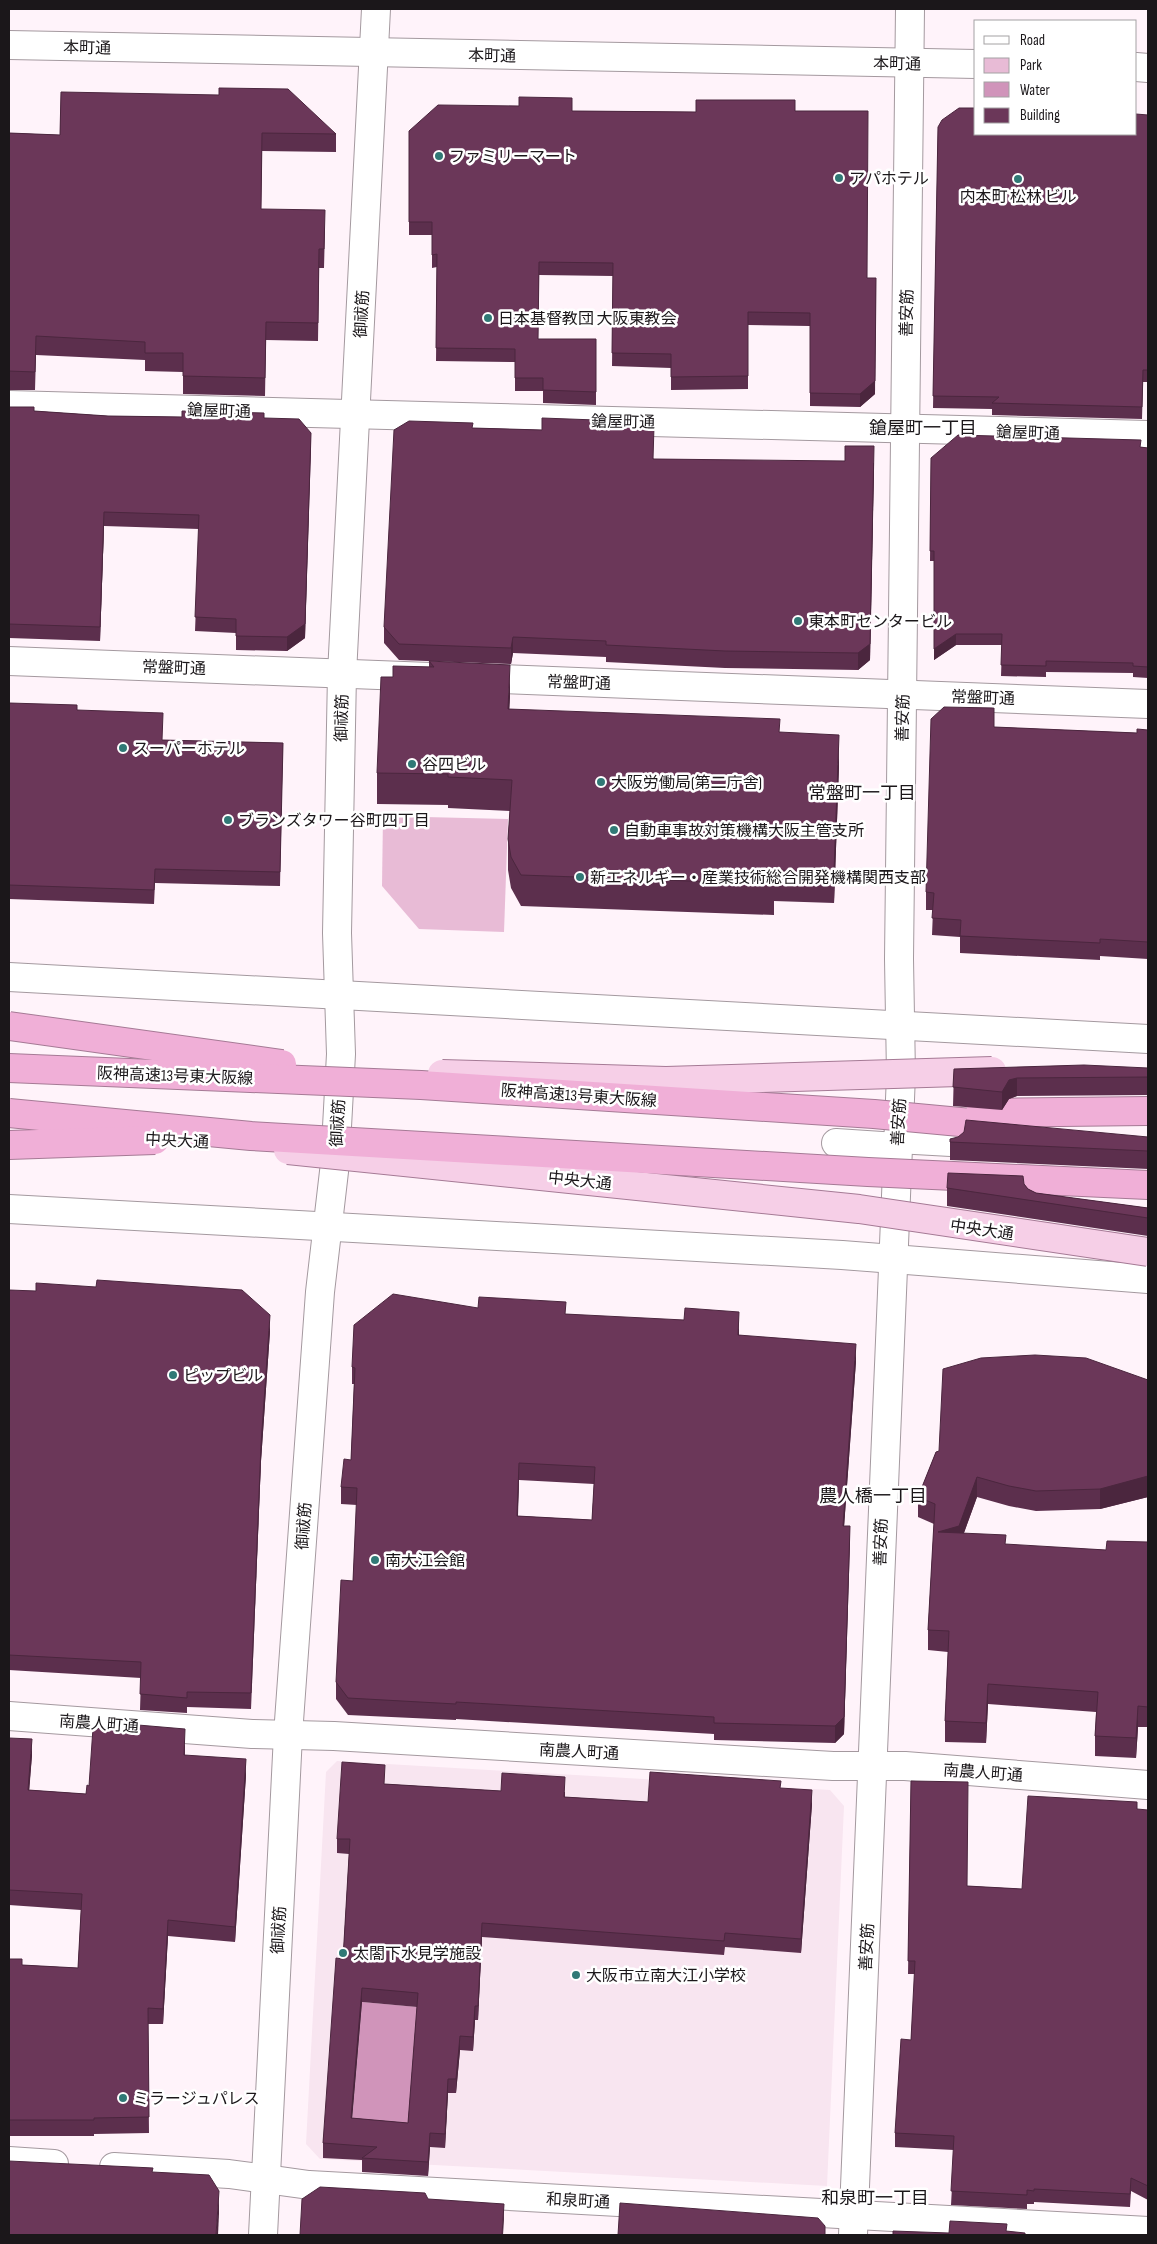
<svg xmlns="http://www.w3.org/2000/svg" width="1157" height="2244" font-family="'Sofia Sans Condensed','Noto Sans JP',sans-serif">
  <rect width="100%" height="100%" fill="#fff3fa"/>
  <path fill="#f8e5f0" d="M337,1761L830,1790L844,1806L827,2186L320,2159L306,2144L326,1772Z"/>
  <path fill="#e8bbd6" d="M383,816L508,819L504,932L419,929L382,886Z"/>
  <path fill="#d094ba" d="M362,2002L418,2007L408,2137L351,2132Z"/>
  <g fill="none" stroke-linecap="round" stroke-linejoin="round">
    <defs>
      <g id="minor">
        <path d="M9,45L976,64"/>
        <path d="M1136,67L1148,68"/>
        <path d="M9,405L1148,435"/>
        <path d="M9,661L430,677"/>
        <path d="M473,678L1148,704"/>
        <path d="M9,977L1148,1039"/>
        <path d="M897,1139L951,1142"/>
        <path d="M836,1143L897,1147"/>
        <path d="M9,1209L842,1255L1148,1279"/>
        <path d="M9,1716L252,1734L334,1736L833,1766H905L1148,1785"/>
        <path d="M9,2161L54,2164"/>
        <path d="M114,2167L229,2174L309,2185L1148,2231"/>
        <path d="M263,2235L288,1735L320,1292L335,1163L341,1054L337,933L342,674L376,9"/>
        <path d="M853,2235L901,1075L899,959L910,9"/>
      </g>
    </defs>
    <use href="#minor" stroke="#a4999f" stroke-width="30"/>
    <use href="#minor" stroke="#fff" stroke-width="28"/>
    <defs>
      <g id="major-bridge">
        <path d="M442,1074L666,1081L992,1071"/>
        <path d="M288,1150L859,1209L1148,1252"/>
      </g>
      <g id="highway-bridge">
        <path d="M9,1026L282,1064"/>
        <path d="M9,1068L421,1085L874,1114L1003,1126"/>
        <path d="M9,1113L251,1136L868,1172L1148,1185"/>
        <path d="M980,1113L1148,1111"/>
        <path d="M9,1145L155,1140"/>
      </g>
    </defs>
    <use href="#major-bridge" stroke="#a57a95" stroke-width="30" stroke-linecap="butt"/>
    <use href="#highway-bridge" stroke="#a57a95" stroke-width="30" stroke-linecap="butt"/>
    <use href="#major-bridge" stroke="#f6cfe7" stroke-width="28"/>
    <use href="#highway-bridge" stroke="#f0afd7" stroke-width="28"/>
  </g>
  <g fill="#5c2f4d" fill-rule="evenodd">
    <path d="M61,92L336,134V152L262,151L261,209L325,229L324,268H319L318,341L266,340L265,396L183,394V372L145,371V360L36,355L35,390H9V133L60,135Z"/>
    <path d="M572,111L696,112L795,111L867,278L875,394L860,407L810,406V326L748,325V389L671,390V368L612,366L613,276L539,275L538,339H596V405L543,403V391H515V362L436,361L437,267L432,268V235H409V222Z"/>
    <path d="M1148,115V382H1143L1142,419L992,415V409L933,408L938,127L976,134Z"/>
    <path d="M9,407L34,411L108,416L264,418L311,447L305,638L287,651L236,650V633L195,631L199,529L104,526L100,641L9,638Z"/>
    <path d="M596,424L654,459L874,463L870,660L858,670L725,668L606,662V657L513,653L511,664L399,660L384,643V627L473,428L542,430Z"/>
    <path d="M1141,447L1148,448V678L1133,677V673L1046,672V677L1001,676L1002,645H956L934,660V561H930L931,458Z"/>
    <path d="M429,661L510,696L509,709L780,732L839,766L834,903L774,901V915L521,906L511,888L508,870V839L510,811L448,808V805L377,804V773L393,677L429,667Z"/>
    <path d="M9,703L77,710L162,740L283,743L280,886L155,883L154,904L9,899Z"/>
    <path d="M994,727L1137,733L1148,730V959L1100,956V960L960,953V937L932,935L933,910H926V892Z"/>
    <path d="M1148,1068V1095L1017,1096L1009,1099L1002,1110L953,1106L954,1069Z"/>
    <path d="M1147,1137L1148,1151V1169L950,1160V1139Z"/>
    <path d="M1024,1184L1028,1189L1036,1193L1148,1208V1236L947,1206V1188Z"/>
    <path d="M9,1290L270,1331L261,1461L251,1709L187,1707V1713L140,1710L141,1678L9,1670Z"/>
    <path d="M478,1308L566,1314L739,1329V1335L856,1361L844,1526L850,1543L844,1734L835,1743L714,1740V1734L456,1719V1720L348,1715L336,1699V1682L353,1581L357,1505L341,1504V1487L351,1460L354,1384H352V1367ZM519,1480L594,1484L592,1520L518,1516Z"/>
    <path d="M936,1452L1148,1497L1100,1509L1036,1511L1009,1506L977,1497L964,1533L1006,1545L1106,1550L1148,1542V1727H1138L1136,1758L1095,1756V1736L1096,1712L988,1704L986,1743L945,1742V1721L948,1652L928,1650V1630L934,1524L918,1517V1497Z"/>
    <path d="M9,1738L32,1755L29,1790L86,1794L89,1786L185,1745V1755L246,1775L235,1942L168,1936L163,2024H148L149,2133L94,2134V2136H9V1959L22,1965L78,1968L81,1910L9,1905Z"/>
    <path d="M911,1781L967,1886L1022,1889L1137,1810H1148V2200L1131,2191L1130,2207L1034,2202V2204H1027V2209L951,2205L954,2150L895,2147V2133L911,2040L915,1974H908Z"/>
    <path d="M385,1784L501,1791L565,1792V1797L648,1802L781,1789L812,1804L801,1953L725,1947L724,1955L482,1937L478,2020H475L473,2051L460,2050L456,2093H448L445,2148L430,2147L428,2176L362,2172V2160L323,2158V2143L343,1959L349,1854L337,1853V1839ZM362,2002L417,2007L408,2123L352,2118Z"/>
  </g>
  <g fill="#4b263e">
    <path d="M876,278L875,394L860,407V394Z"/>
    <path d="M311,433L305,638L287,651V637Z"/>
    <path d="M874,463L870,660L858,670V653Z"/>
    <path d="M104,512V526L100,641V627Z"/>
    <path d="M956,634V645L934,660V649Z"/>
    <path d="M513,637V653L511,664V648Z"/>
    <path d="M510,665V696L508,740V709Z"/>
    <path d="M839,735V766L834,903V872Z"/>
    <path d="M1017,1078V1096L1009,1099L1002,1110V1092L1009,1080Z"/>
    <path d="M739,1312V1329L738,1352V1335Z"/>
    <path d="M270,1315V1331L261,1461L251,1709L261,1445Z"/>
    <path d="M856,1344V1361L843,1542V1526Z"/>
    <path d="M519,1463V1480L517,1533V1516Z"/>
    <path d="M1148,1468V1497L1100,1509V1489Z"/>
    <path d="M977,1477V1497L959,1546L938,1532Z"/>
    <path d="M850,1526L844,1734L835,1743V1726Z"/>
    <path d="M988,1684V1704L986,1743V1723Z"/>
    <path d="M1138,1706V1727L1136,1758V1738Z"/>
    <path d="M32,1739V1755L28,1806V1790Z"/>
    <path d="M246,1759V1775L235,1942V1927Z"/>
    <path d="M812,1790V1804L801,1953V1939Z"/>
    <path d="M168,1920V1936L163,2024V2009Z"/>
    <path d="M482,1923V1937L478,2020V2006Z"/>
    <path d="M362,1988V2002L351,2132V2118Z"/>
    <path d="M475,2006V2020L473,2051V2037Z"/>
    <path d="M460,2036V2050L456,2093V2079Z"/>
    <path d="M448,2079V2093L445,2148V2134Z"/>
    <path d="M430,2133V2147L428,2176V2162Z"/>
    <path d="M219,2191V2214L218,2235H216Z"/>
    <path d="M504,2204V2218L503,2235H502Z"/>
  </g>
  <g fill="#6b3759" stroke="#4b263e" fill-rule="evenodd">
    <path d="M219,88L288,89L336,134L262,133L261,209L325,210L324,249H319L318,323L266,322L265,378L183,376V353H145V342L36,336L35,372L9,371V133L60,135L61,92L219,95Z"/>
    <path d="M519,97L572,98V111L696,112V100H795V111H868L867,278H876L875,381L860,394L810,393V313L748,312V376L671,377V354L612,353L613,263L539,262L538,339H596V392L543,390V378H515V349L436,348L437,254L432,255V222H409V131L438,105L519,106Z"/>
    <path d="M959,108H976V134H1136V114L1148,115V370H1143L1142,407L992,403L999,397L933,396L938,127L942,120Z"/>
    <path d="M9,407H34V411L108,416L182,417V411L264,413V418L299,419L311,433L305,624L287,637L236,636V619L195,617L199,515L104,512L100,627L9,624Z"/>
    <path d="M542,418L596,420V424L654,426L653,459L845,461V446H874L870,644L858,653L725,651L606,645V641L513,637L511,648L399,644L384,627L394,430L409,421L473,423L472,428L542,430Z"/>
    <path d="M958,435L1141,440L1140,447L1148,448V667L1133,666V663L1046,661V666L1001,665L1002,634H956L934,649V551H930L931,458Z"/>
    <path d="M429,661L510,665L508,709L780,719L779,732L839,735L834,872L774,870V884L521,875L511,857L508,839L512,780L448,777V774L377,773L381,677H393V666L434,667Z"/>
    <path d="M9,703L77,705V710L163,713L162,740L283,743L280,872L155,869L154,890L9,885Z"/>
    <path d="M944,707L994,708V727L1137,733V729L1148,730V942L1100,939V943L960,936L961,920L932,918L934,893L926,892L931,719Z"/>
    <path d="M1084,1065L1148,1068V1077L1017,1078L1009,1080L1002,1092L953,1087L954,1069Z"/>
    <path d="M966,1120L1148,1137V1151L950,1142V1139L958,1137L964,1132Z"/>
    <path d="M948,1173L1023,1176L1024,1184L1028,1189L1036,1193L1148,1208V1218L947,1188Z"/>
    <path d="M97,1280L242,1290L270,1315L261,1445L251,1693L187,1692V1698L140,1694L141,1662L9,1655V1290L36,1291V1283L96,1287Z"/>
    <path d="M393,1294L478,1308L479,1297L566,1302L565,1314L684,1320L685,1308L739,1312L738,1335L856,1344L843,1526H850L844,1717L835,1726L714,1723V1717L456,1702V1704L348,1698L336,1682L341,1580L353,1581L357,1488L341,1487L344,1459L351,1460L355,1368L352,1367L354,1325ZM519,1463L595,1467L592,1520L517,1516Z"/>
    <path d="M1035,1355L1086,1358L1148,1380V1476L1100,1489L1036,1491L1009,1486L977,1477L959,1526L938,1532L1006,1535L1005,1544L1106,1550L1107,1541L1148,1542V1707L1138,1706L1136,1738L1095,1736L1098,1692L988,1684L986,1723L945,1721L949,1631L928,1630L935,1504L918,1497L936,1452L939,1451L943,1369L981,1358Z"/>
    <path d="M138,1725L185,1729L184,1755L246,1759L235,1927L168,1920L163,2009L148,2008L149,2117L94,2118V2120H9V1959H22V1965L78,1968L82,1894L9,1890V1738L32,1739L28,1790L86,1794L87,1785L89,1786L93,1728L138,1730Z"/>
    <path d="M342,1762L385,1765L384,1784L501,1791L502,1773L565,1777L564,1797L648,1802L650,1772L781,1781L780,1788L812,1790L801,1939L725,1933L724,1941L482,1923L478,2006H475L473,2037L460,2036L456,2079H448L445,2134L430,2133L428,2162L362,2158L377,2147L323,2143L336,1958L343,1959L350,1839H337ZM362,1988L418,1993L408,2123L351,2118Z"/>
    <path d="M911,1781L968,1782L967,1886L1022,1889L1028,1796L1137,1802V1809L1148,1810V2186L1131,2178L1130,2194L1034,2189V2191L1027,2190V2195L951,2191L954,2136L895,2133L901,2039L911,2040L915,1961H908Z"/>
    <path d="M9,2161L153,2168L152,2172L209,2175L219,2191L216,2235H9Z"/>
    <path d="M320,2187L425,2193L428,2199L504,2204L502,2235H300L302,2199Z"/>
    <path d="M620,2203L818,2218L825,2226V2235H618Z"/>
    <path d="M950,2221L1007,2224L1006,2231L1025,2233V2235H893V2231L949,2233Z"/>
  </g>
  <g fill="#307976" stroke="#fff" stroke-width="2">
    <circle cx="439" cy="156" r="5"/>
    <circle cx="839" cy="178" r="5"/>
    <circle cx="1018" cy="179" r="5"/>
    <circle cx="488" cy="318" r="5"/>
    <circle cx="798" cy="621" r="5"/>
    <circle cx="123" cy="748" r="5"/>
    <circle cx="412" cy="764" r="5"/>
    <circle cx="601" cy="782" r="5"/>
    <circle cx="228" cy="820" r="5"/>
    <circle cx="614" cy="830" r="5"/>
    <circle cx="580" cy="877" r="5"/>
    <circle cx="173" cy="1375" r="5"/>
    <circle cx="375" cy="1560" r="5"/>
    <circle cx="343" cy="1953" r="5"/>
    <circle cx="576" cy="1975" r="5"/>
    <circle cx="123" cy="2098" r="5"/>
  </g>
  <g text-anchor="middle" stroke-width="5" stroke-linejoin="round" paint-order="stroke">
    <g font-size="16" fill="#1b171a" stroke="#fff">
      <text transform="translate(87 47) rotate(1)" y="6">本町通</text>
      <text transform="translate(492 55) rotate(1)" y="6">本町通</text>
      <text transform="translate(897 63) rotate(1)" y="6">本町通</text>
      <text transform="translate(906 313) rotate(-89)" y="6">善安筋</text>
      <text transform="translate(361 314) rotate(-87)" y="6">御祓筋</text>
      <text transform="translate(219 410) rotate(2)" y="6">鎗屋町通</text>
      <text transform="translate(623 421) rotate(1)" y="6">鎗屋町通</text>
      <text transform="translate(1028 432) rotate(2)" y="6">鎗屋町通</text>
      <text transform="translate(174 667) rotate(2)" y="6">常盤町通</text>
      <text transform="translate(579 682) rotate(2)" y="6">常盤町通</text>
      <text transform="translate(983 697) rotate(2)" y="6">常盤町通</text>
      <text transform="translate(341 718) rotate(-89)" y="6">御祓筋</text>
      <text transform="translate(902 718) rotate(-89)" y="6">善安筋</text>
      <text transform="translate(175 1075) rotate(2)" y="6">阪神高速13号東大阪線</text>
      <text transform="translate(579 1095) rotate(4)" y="6">阪神高速13号東大阪線</text>
      <text transform="translate(898 1122) rotate(-87)" y="6">善安筋</text>
      <text transform="translate(337 1123) rotate(-87)" y="6">御祓筋</text>
      <text transform="translate(177 1140) rotate(3)" y="6">中央大通</text>
      <text transform="translate(580 1180) rotate(6)" y="6">中央大通</text>
      <text transform="translate(982 1229) rotate(8)" y="6">中央大通</text>
      <text transform="translate(303 1526) rotate(-86)" y="6">御祓筋</text>
      <text transform="translate(880 1542) rotate(-88)" y="6">善安筋</text>
      <text transform="translate(99 1723) rotate(4)" y="6">南農人町通</text>
      <text transform="translate(579 1751) rotate(3)" y="6">南農人町通</text>
      <text transform="translate(983 1772) rotate(4)" y="6">南農人町通</text>
      <text transform="translate(278 1930) rotate(-87)" y="6">御祓筋</text>
      <text transform="translate(866 1947) rotate(-87)" y="6">善安筋</text>
      <text transform="translate(578 2200) rotate(3)" y="6">和泉町通</text>
    </g>
    <g font-size="16" fill="#1b171a" stroke="#fff" text-anchor="start">
      <text x="449" y="162">ファミリーマート</text>
      <text x="849" y="184">アパホテル</text>
      <text x="1018" y="202" text-anchor="middle">内本町 松林 ビル</text>
      <text x="498" y="324">日本基督教団 大阪東教会</text>
      <text x="808" y="627">東本町センタービル</text>
      <text x="133" y="754">スーパーホテル</text>
      <text x="422" y="770">谷四ビル</text>
      <text x="611" y="788">大阪労働局(第二庁舎)</text>
      <text x="238" y="826">ブランズタワー谷町四丁目</text>
      <text x="624" y="836">自動車事故対策機構大阪主管支所</text>
      <text x="590" y="883">新エネルギー・産業技術総合開発機構関西支部</text>
      <text x="183" y="1381">ピップビル</text>
      <text x="385" y="1566">南大江会館</text>
      <text x="353" y="1959">太閤下水見学施設</text>
      <text x="586" y="1981">大阪市立南大江小学校</text>
      <text x="133" y="2104">ミラージュパレス</text>
    </g>
    <g font-size="18" fill="#1b171a" stroke="#fff">
      <text x="923" y="434">鎗屋町一丁目</text>
      <text x="862" y="799">常盤町一丁目</text>
      <text x="873" y="1502">農人橋一丁目</text>
      <text x="875" y="2204">和泉町一丁目</text>
    </g>
  </g>
  <rect width="1157" height="2244" fill="none" stroke="#1b171a" stroke-width="20"/>
  <rect x="974" y="20" width="162" height="115" fill="#ffffff" stroke="#a4a2a3"/>
  <rect x="984" y="36" width="25" height="8" fill="#ffffff" stroke="#a4a2a3"/>
  <text x="1020" y="45" font-size="15" fill="#1b171a">Road</text>
  <rect x="984" y="58" width="25" height="15" fill="#e8bbd6" stroke="#a4a2a3"/>
  <text x="1020" y="70" font-size="15" fill="#1b171a">Park</text>
  <rect x="984" y="82" width="25" height="15" fill="#d094ba" stroke="#a4a2a3"/>
  <text x="1020" y="95" font-size="15" fill="#1b171a">Water</text>
  <rect x="984" y="108" width="25" height="15" fill="#6b3759" stroke="#a4a2a3"/>
  <text x="1020" y="120" font-size="15" fill="#1b171a">Building</text>
</svg>
